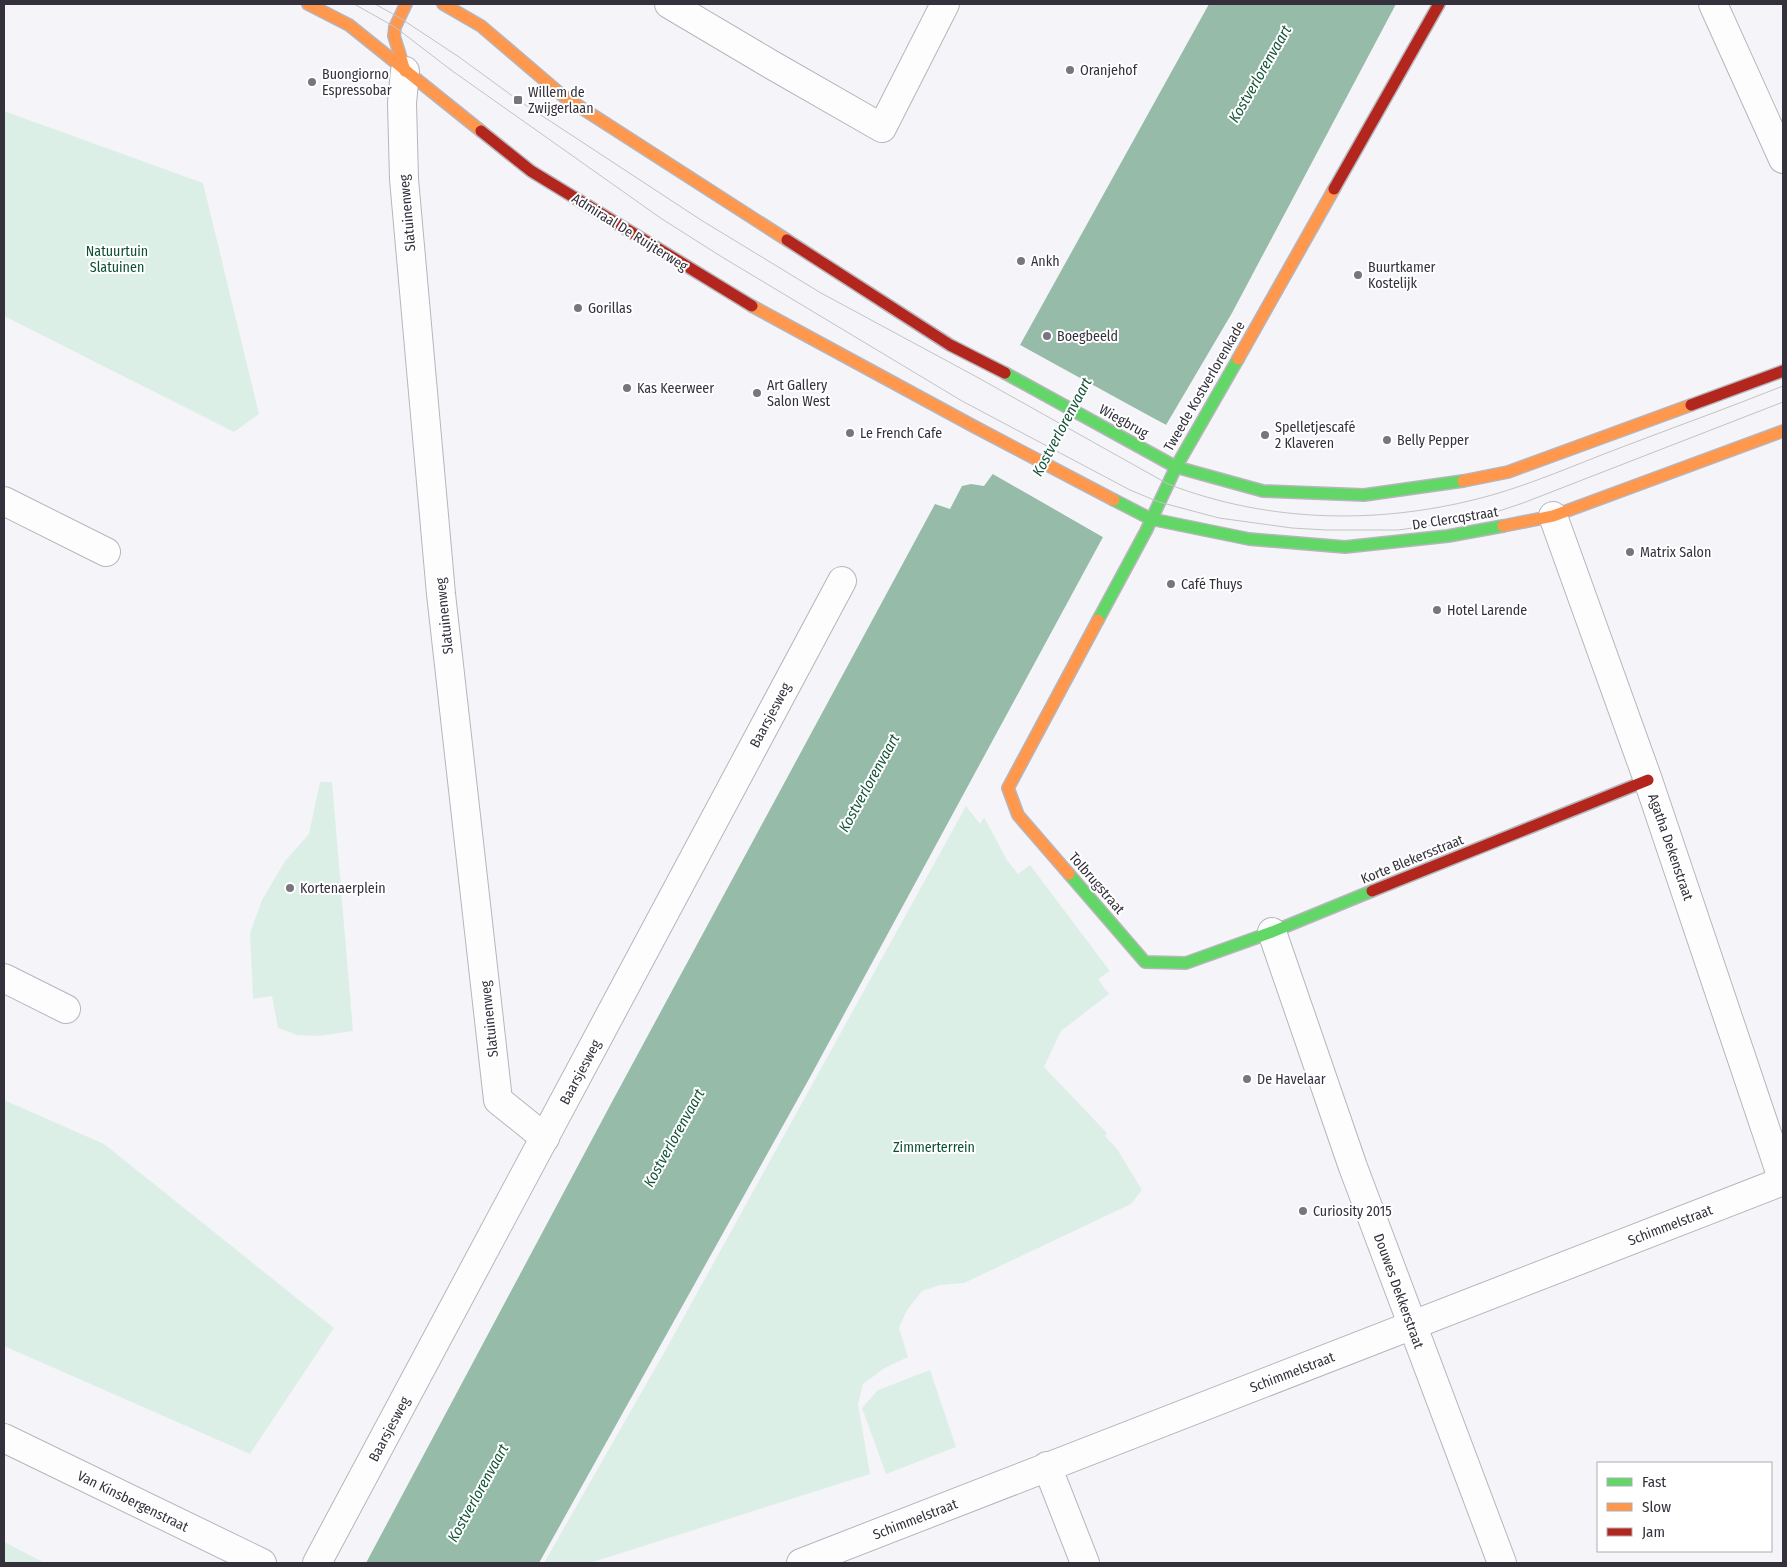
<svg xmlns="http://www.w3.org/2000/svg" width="1787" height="1567" font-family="'Fira Sans Condensed',sans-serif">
  <rect width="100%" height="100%" fill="#f5f4f9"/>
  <g fill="#dcefe6">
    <path d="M4,111L203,183L259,414L234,432L4,316Z"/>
    <path d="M320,782H332L353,1031L319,1036L297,1035L278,1028L272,996L253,999L250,933L262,900L285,861L309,834Z"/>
    <path d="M966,806L980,824L984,817L1007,860L1018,874L1030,865L1110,971L1098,979L1109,994L1061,1031L1044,1067L1107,1133L1105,1136L1117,1149L1142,1190L1131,1204L964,1283L940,1285L922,1291L907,1310L899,1328L908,1357L883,1369L863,1384L858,1404L870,1474L590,1563H544L665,1351Z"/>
    <path d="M4,1100L104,1144L334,1328L250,1454L4,1346Z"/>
    <path d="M930,1370L956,1447L886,1474L862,1408L878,1390Z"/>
    <path d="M4,1542L45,1563H4Z"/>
  </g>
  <path fill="#96bba9" d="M1209,4H1396L1232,313L1166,425L1114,398L1058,511L1103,537L809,1079L539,1563H366L613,1100L935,504L950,509L962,486L971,484L984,486L1000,464L1055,365L1020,345Z"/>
  <path fill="#f5f4f9" d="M1020,345L1166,425L1165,427L1116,401L1061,510L1104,535L1103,537L991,473L998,463L1052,366L1019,348Z"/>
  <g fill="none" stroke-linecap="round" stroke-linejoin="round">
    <defs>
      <g id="street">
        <path d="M669,4L772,65L882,128L945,4"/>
        <path d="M1713,4L1783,159"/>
        <path d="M405,71L402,103L404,179L441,594L498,1100L545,1138"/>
        <path d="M4,501L106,552"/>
        <path d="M1553,516L1648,780L1783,1181"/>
        <path d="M1272,932L1353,1167L1502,1563"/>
        <path d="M4,978L66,1009"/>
        <path d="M4,1438L262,1563"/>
        <path d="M1047,1466L1085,1563"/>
        <path d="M317,1563L842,581"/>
        <path d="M801,1563L1783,1181"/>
      </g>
      <g id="fast">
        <path d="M1005,373L1176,467L1263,491L1364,495L1463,481"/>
        <path d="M1114,500L1151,519L1249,539L1345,547L1448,536L1503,526"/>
        <path d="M1098,620L1146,531L1176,467L1238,359"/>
        <path d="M1069,874L1145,962L1186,963L1272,932L1372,891"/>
      </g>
      <g id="slow">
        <path d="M308,4L349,25L481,131"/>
        <path d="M443,4L481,26L563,96L787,240"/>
        <path d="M405,71L394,36L395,27L406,4"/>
        <path d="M752,306L975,427L1114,500"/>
        <path d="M1238,359L1334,189"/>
        <path d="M1463,481L1508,472L1691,405"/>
        <path d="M1503,526L1553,516L1783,431"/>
        <path d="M1069,874L1018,815L1008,788L1098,620"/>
      </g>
      <g id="jam">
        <path d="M481,131L531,171L752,306"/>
        <path d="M1334,189L1439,4"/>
        <path d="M787,240L950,345L1005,373"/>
        <path d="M1691,405L1783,371"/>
        <path d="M1372,891L1648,780"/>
      </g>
    </defs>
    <use href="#street" stroke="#b7b5bc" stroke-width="30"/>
    <use href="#fast" stroke="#b7b5bc" stroke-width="14"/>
    <use href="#slow" stroke="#b7b5bc" stroke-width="14"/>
    <use href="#jam" stroke="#b7b5bc" stroke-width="14"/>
    <use href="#street" stroke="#fefdfe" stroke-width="28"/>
    <use href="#fast" stroke="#63d668" stroke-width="11"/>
    <use href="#slow" stroke="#ff974d" stroke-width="11"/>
    <use href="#jam" stroke="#b3261e" stroke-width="11"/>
    <g stroke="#c3c2c4" stroke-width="1">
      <path d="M354,4L395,27L451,70L662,219L722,257L962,401L1130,490L1159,502L1219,518L1292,528L1326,530H1398L1427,526L1496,512L1523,503L1783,402"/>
      <path d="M375,4L400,18L459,57L518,100L701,220L821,293L975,376L1168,484C1271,524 1386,525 1492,495C1534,483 1575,465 1617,449C1672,428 1728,408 1783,386"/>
    </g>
  </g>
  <g fill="#78757e" stroke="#fff" stroke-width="2">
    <circle cx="1070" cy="70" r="5"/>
    <circle cx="312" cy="82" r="5"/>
    <rect x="513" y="95" width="10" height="10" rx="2.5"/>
    <circle cx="1021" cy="261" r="5"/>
    <circle cx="1358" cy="275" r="5"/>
    <circle cx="578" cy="308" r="5"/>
    <circle cx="1047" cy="336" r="5"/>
    <circle cx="627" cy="388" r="5"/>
    <circle cx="757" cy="393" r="5"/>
    <circle cx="850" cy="433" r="5"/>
    <circle cx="1265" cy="435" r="5"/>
    <circle cx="1387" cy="440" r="5"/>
    <circle cx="1630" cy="552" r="5"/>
    <circle cx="1171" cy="584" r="5"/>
    <circle cx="1437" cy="610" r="5"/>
    <circle cx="290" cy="888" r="5"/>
    <circle cx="1247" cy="1079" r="5"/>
    <circle cx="1303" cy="1211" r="5"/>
  </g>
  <g text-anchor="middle" stroke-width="4" stroke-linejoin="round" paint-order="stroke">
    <g font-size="14" fill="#34313c" stroke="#fff" text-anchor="start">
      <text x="1080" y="75">Oranjehof</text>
      <text x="322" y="79">Buongiorno<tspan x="322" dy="16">Espressobar</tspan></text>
      <text x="528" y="97">Willem de<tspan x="528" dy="16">Zwijgerlaan</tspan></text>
      <text x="1031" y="266">Ankh</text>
      <text x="1368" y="272">Buurtkamer<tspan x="1368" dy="16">Kostelijk</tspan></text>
      <text x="588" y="313">Gorillas</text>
      <text x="1057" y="341">Boegbeeld</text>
      <text x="767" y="390">Art Gallery<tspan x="767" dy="16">Salon West</tspan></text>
      <text x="637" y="393">Kas Keerweer</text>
      <text x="1275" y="432">Spelletjescafé<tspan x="1275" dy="16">2 Klaveren</tspan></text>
      <text x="860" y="438">Le French Cafe</text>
      <text x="1397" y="445">Belly Pepper</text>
      <text x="1640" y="557">Matrix Salon</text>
      <text x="1181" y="589">Café Thuys</text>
      <text x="1447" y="615">Hotel Larende</text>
      <text x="300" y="893">Kortenaerplein</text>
      <text x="1257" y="1084">De Havelaar</text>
      <text x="1313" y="1216">Curiosity 2015</text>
    </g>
    <g font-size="14" fill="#34313c" stroke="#fff">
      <text transform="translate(407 213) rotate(-95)" y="5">Slatuinenweg</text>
      <text transform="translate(630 232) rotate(32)" y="5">Admiraal De Ruijterweg</text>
      <text transform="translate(1204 386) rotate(-60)" y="5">Tweede Kostverlorenkade</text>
      <text transform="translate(1124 421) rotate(29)" y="5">Wiegbrug</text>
      <text transform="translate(1455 518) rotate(-9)" y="5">De Clercqstraat</text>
      <text transform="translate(444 616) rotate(-96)" y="5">Slatuinenweg</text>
      <text transform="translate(770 715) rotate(-62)" y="5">Baarsjesweg</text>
      <text transform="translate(1671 847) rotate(71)" y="5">Agatha Dekenstraat</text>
      <text transform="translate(1412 859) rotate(-22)" y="5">Korte Blekersstraat</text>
      <text transform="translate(1097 883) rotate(49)" y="5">Tolbrugstraat</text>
      <text transform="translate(489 1019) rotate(-96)" y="5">Slatuinenweg</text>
      <text transform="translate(580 1072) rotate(-62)" y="5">Baarsjesweg</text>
      <text transform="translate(1670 1225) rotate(-21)" y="5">Schimmelstraat</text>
      <text transform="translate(1399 1291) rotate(70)" y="5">Douwes Dekkerstraat</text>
      <text transform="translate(1292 1372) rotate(-21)" y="5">Schimmelstraat</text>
      <text transform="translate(389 1429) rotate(-62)" y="5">Baarsjesweg</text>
      <text transform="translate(133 1501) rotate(26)" y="5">Van Kinsbergenstraat</text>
      <text transform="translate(915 1519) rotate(-21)" y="5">Schimmelstraat</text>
    </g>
    <g font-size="14" fill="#0c4f34" stroke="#fff">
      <text x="117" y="256">Natuurtuin<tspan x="117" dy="16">Slatuinen</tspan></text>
      <text x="934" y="1152">Zimmerterrein</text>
    </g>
    <g font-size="15" font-style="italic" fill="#15553a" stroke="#fff">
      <text transform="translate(1260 74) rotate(-60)" y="5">Kostverlorenvaart</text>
      <text transform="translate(1062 427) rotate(-62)" y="5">Kostverlorenvaart</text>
      <text transform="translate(869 783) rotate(-61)" y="5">Kostverlorenvaart</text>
      <text transform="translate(674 1138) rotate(-61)" y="5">Kostverlorenvaart</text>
      <text transform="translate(478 1493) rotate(-61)" y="5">Kostverlorenvaart</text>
    </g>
  </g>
  <rect width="1787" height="1567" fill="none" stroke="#34313c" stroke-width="10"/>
  <rect x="1597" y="1462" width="175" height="90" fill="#ffffff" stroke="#aeadb1"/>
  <rect x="1607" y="1478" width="25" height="8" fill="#63d668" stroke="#aeadb1"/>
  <text x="1642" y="1487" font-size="15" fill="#34313c">Fast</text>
  <rect x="1607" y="1503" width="25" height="8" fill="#ff974d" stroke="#aeadb1"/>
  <text x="1642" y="1512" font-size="15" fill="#34313c">Slow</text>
  <rect x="1607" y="1528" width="25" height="8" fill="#b3261e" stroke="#aeadb1"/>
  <text x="1642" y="1537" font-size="15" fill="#34313c">Jam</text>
</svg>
